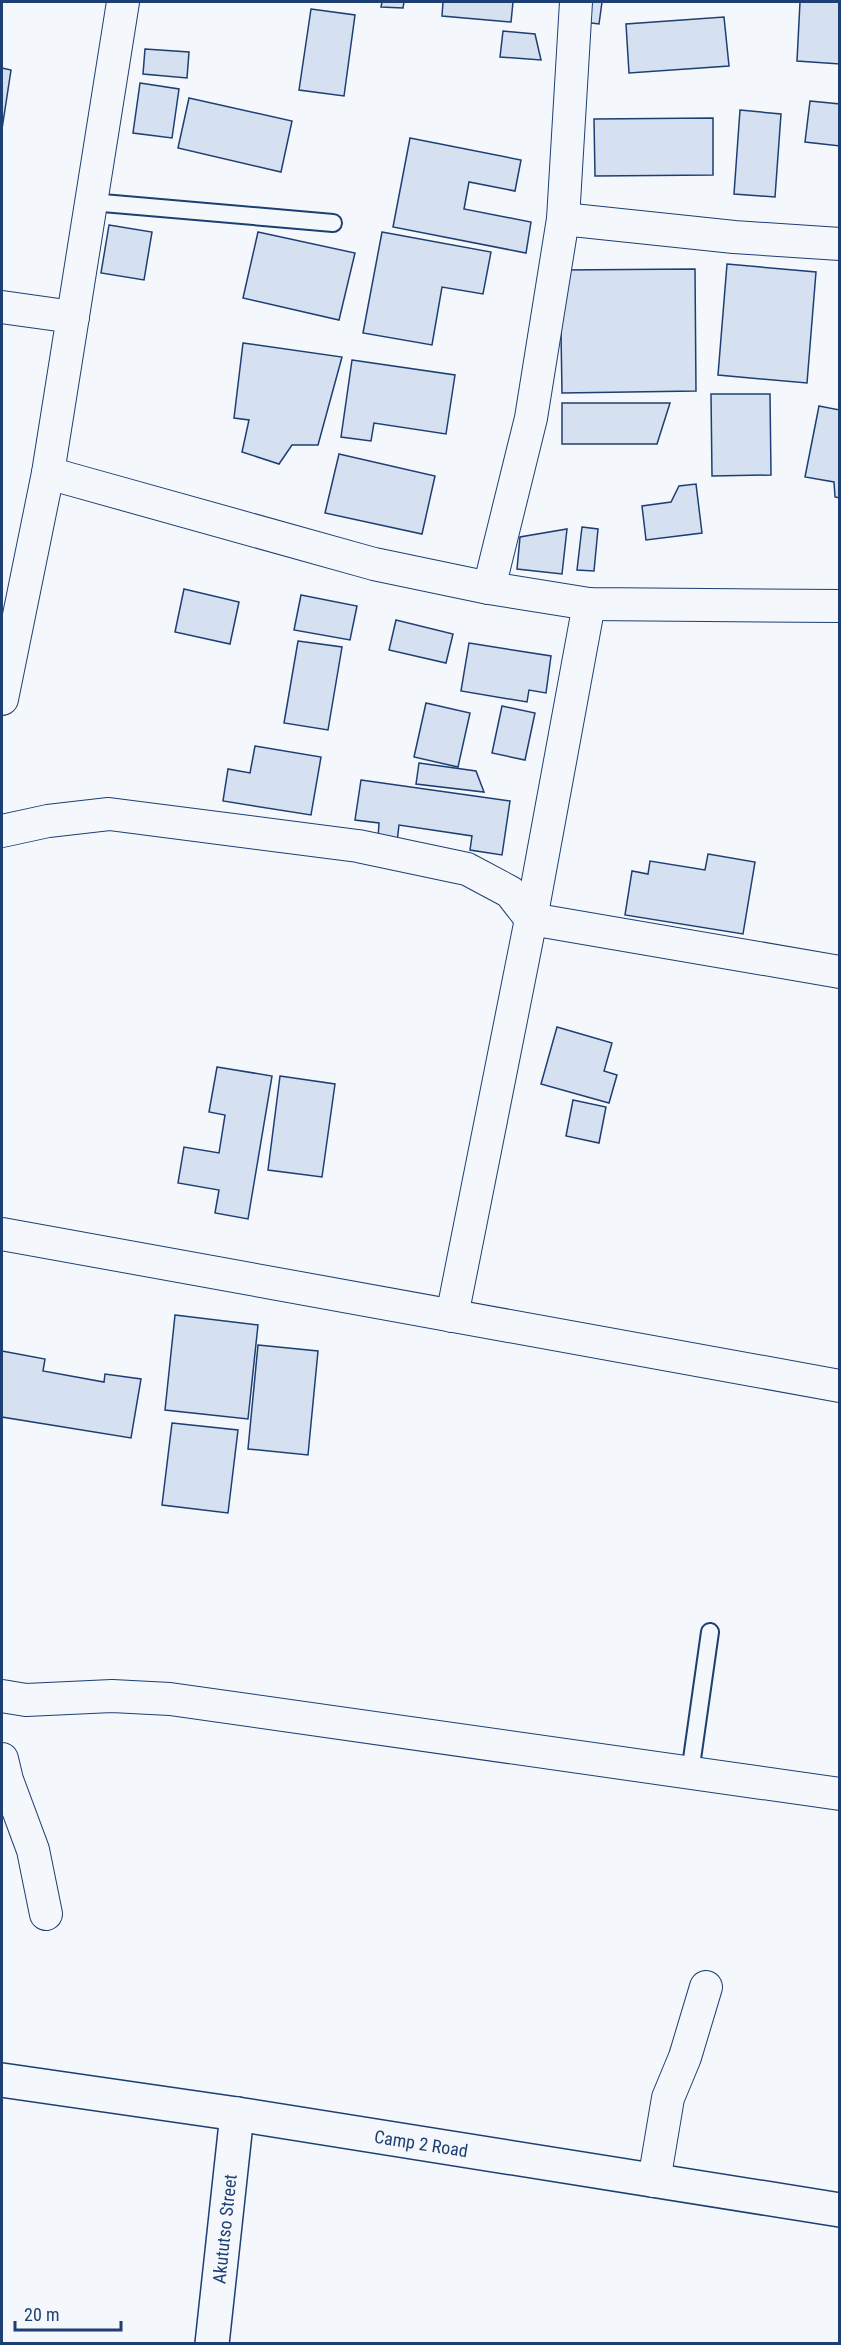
<svg xmlns="http://www.w3.org/2000/svg" width="841" height="2345" font-family="'Roboto Condensed',sans-serif">
  <rect width="100%" height="100%" fill="#f4f7fb"/>
  <g fill="#d5e0f0" stroke="#1d3f73" stroke-width="1.5">
    <path d="M382,2H404L403,8L381,7Z"/>
    <path d="M443,2H513L511,22L442,16Z"/>
    <path d="M587,2H602L599,24L584,22Z"/>
    <path d="M800,2H840V64L797,61Z"/>
    <path d="M311,9L355,15L344,96L299,90Z"/>
    <path d="M724,17L729,66L629,73L626,24Z"/>
    <path d="M503,31L535,34L541,60L500,57Z"/>
    <path d="M145,49L189,52L187,78L143,74Z"/>
    <path d="M2,68L11,70L2,129Z"/>
    <path d="M140,83L179,89L172,138L133,133Z"/>
    <path d="M189,98L292,121L281,172L178,148Z"/>
    <path d="M810,101L840,104V146L805,142Z"/>
    <path d="M740,110L781,114L775,197L734,194Z"/>
    <path d="M713,118V175L595,176L594,119Z"/>
    <path d="M410,138L521,160L515,191L469,182L464,209L531,222L526,253L393,227Z"/>
    <path d="M109,225L152,232L144,280L101,273Z"/>
    <path d="M258,232L355,253L339,320L243,298Z"/>
    <path d="M382,232L491,252L483,294L442,287L432,345L363,333Z"/>
    <path d="M727,264L816,272L807,383L718,375Z"/>
    <path d="M695,269L696,391L562,393L560,270Z"/>
    <path d="M243,343L342,357L318,445H292L279,464L242,452L249,420L234,418Z"/>
    <path d="M352,360L455,375L446,434L374,423L371,441L341,437Z"/>
    <path d="M711,394H770L771,475L712,476Z"/>
    <path d="M562,403H670L657,444H562Z"/>
    <path d="M819,406L840,410V498L835,497L834,482L805,477Z"/>
    <path d="M339,454L435,476L422,534L325,513Z"/>
    <path d="M696,484L702,533L646,540L642,506L671,502L679,486Z"/>
    <path d="M582,527L598,529L594,571L577,570Z"/>
    <path d="M567,529L562,574L517,569L520,537Z"/>
    <path d="M184,589L239,602L230,644L175,632Z"/>
    <path d="M301,595L357,606L350,640L294,630Z"/>
    <path d="M396,620L453,634L446,663L389,650Z"/>
    <path d="M298,641L342,647L328,730L284,723Z"/>
    <path d="M469,643L551,656L546,693L529,690L527,702L461,691Z"/>
    <path d="M426,703L470,713L458,767L414,757Z"/>
    <path d="M502,706L535,713L525,760L492,753Z"/>
    <path d="M255,746L321,757L311,815L223,801L228,769L250,773Z"/>
    <path d="M419,763L476,771L484,792L416,784Z"/>
    <path d="M361,780L510,801L502,855L470,850L472,836L399,825L397,842L378,839L379,823L355,820Z"/>
    <path d="M708,854L755,862L743,934L625,915L632,871L648,874L650,861L705,870Z"/>
    <path d="M557,1027L612,1043L604,1071L617,1075L609,1103L541,1084Z"/>
    <path d="M217,1067L272,1076L248,1219L215,1213L219,1190L178,1183L184,1147L219,1153L225,1115L209,1112Z"/>
    <path d="M280,1076L335,1084L322,1177L268,1170Z"/>
    <path d="M573,1100L606,1107L599,1143L566,1136Z"/>
    <path d="M175,1315L258,1325L248,1419L165,1410Z"/>
    <path d="M258,1345L318,1351L308,1455L248,1449Z"/>
    <path d="M2,1351L45,1359L43,1371L104,1382L105,1374L141,1379L131,1438L2,1417Z"/>
    <path d="M172,1423L238,1430L228,1513L162,1505Z"/>
  </g>
  <g fill="none" stroke-linecap="round" stroke-linejoin="round">
    <defs>
      <g id="lane">
        <path d="M91,202L333,223"/>
        <path d="M690,1773L710,1632"/>
      </g>
      <g id="street">
        <path d="M563,219L734,237L840,244"/>
        <path d="M2,307L73,317"/>
        <path d="M48,473L123,2"/>
        <path d="M489,588L531,418L563,219L576,2"/>
        <path d="M2,699L48,473L374,564L489,588L589,604L840,606"/>
        <path d="M2,831L48,821L109,814L358,846L467,869L510,892L531,919L840,972"/>
        <path d="M2,1234L840,1386"/>
        <path d="M452,1316L531,919L589,604"/>
        <path d="M2,1696L26,1700L112,1696L170,1699L840,1794"/>
        <path d="M2,1759L7,1780L33,1850L46,1914"/>
        <path d="M654,2181L668,2098L685,2057L706,1987"/>
      </g>
      <g id="secondary">
        <path d="M2,2080L237,2114L840,2210"/>
        <path d="M212,2344L237,2114"/>
      </g>
    </defs>
    <use href="#lane" stroke="#1d3f73" stroke-width="20"/>
    <use href="#street" stroke="#1d3f73" stroke-width="34"/>
    <use href="#secondary" stroke="#1d3f73" stroke-width="36"/>
    <use href="#lane" stroke="#f4f7fb" stroke-width="16"/>
    <use href="#street" stroke="#f4f7fb" stroke-width="32"/>
    <use href="#secondary" stroke="#f4f7fb" stroke-width="33"/>
  </g>
  <g text-anchor="middle" stroke-width="4.5" stroke-linejoin="round" paint-order="stroke">
    <g font-size="18" fill="#1d3f73" stroke="#f4f7fb">
      <text transform="translate(421 2144) rotate(9)" y="6">Camp 2 Road</text>
      <text transform="translate(225 2229) rotate(-84)" y="6">Akututso Street</text>
    </g>
  </g>
  <rect width="841" height="2345" fill="none" stroke="#1d3f73" stroke-width="6"/>
  <path d="M15 2321v9h106v-9" fill="none" stroke="#1d3f73" stroke-width="3"/>
  <text x="24" y="2321" font-size="18" fill="#1d3f73" stroke="#f4f7fb" stroke-width="4.5" paint-order="stroke">20 m</text>
</svg>
